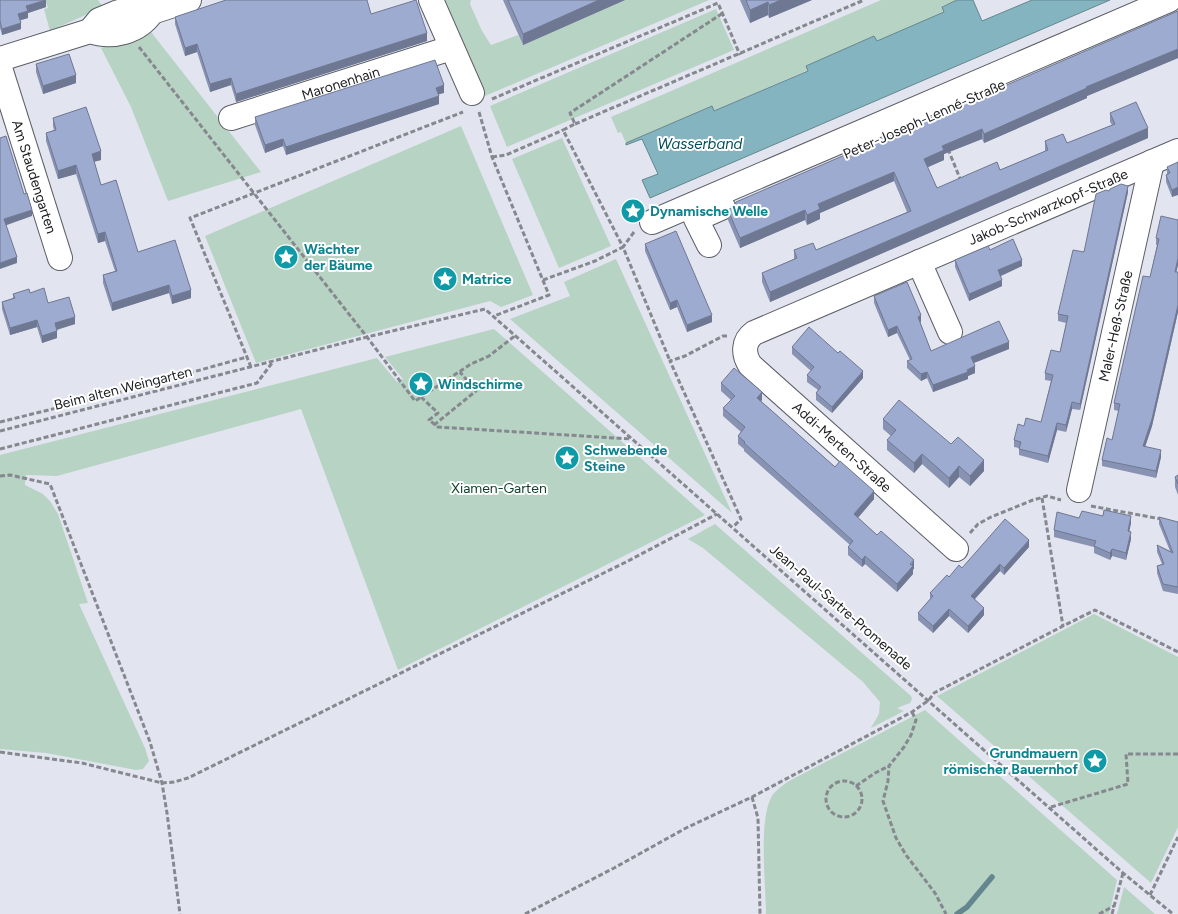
<svg xmlns="http://www.w3.org/2000/svg" width="1178" height="914" font-family="Figtree,sans-serif">
  <rect width="100%" height="100%" fill="#e2e5ef"/>
  <g fill="#b7d3c3">
    <path d="M45,0H98L103,7L50,31L44,9L48,8Z"/>
    <path d="M443,0H471L470,4L482,31L491,45L518,35L523,45L625,0H709L485,96Z"/>
    <path d="M881,0H957L942,6L944,12L877,41L874,36L806,66L808,70L714,111L711,106L626,143L621,132L618,133L611,117Z"/>
    <path d="M716,9L734,50L507,147L490,106Z"/>
    <path d="M151,32L261,172L168,201L131,107L101,48Z"/>
    <path d="M461,126L533,295L501,307L490,301L256,363L205,236Z"/>
    <path d="M562,138L611,246L559,268L512,159Z"/>
    <path d="M616,259L732,513L510,319L570,296L564,282Z"/>
    <path d="M494,329L705,515L398,670L301,409L57,476L26,475L25,485L43,494L50,501L58,514L88,603L79,604L145,748L149,761L143,769L136,770L46,753L0,749V455L377,358L397,382L403,379L385,357Z"/>
    <path d="M715,524L911,696L912,699L910,703L897,708L904,711L871,728L879,714L880,702L863,682L703,548L688,539Z"/>
    <path d="M1094,614L1178,657V827L1151,883L937,696Z"/>
    <path d="M925,710L1117,880L1109,914H766C766,886 758,819 772,796C776,790 783,785 789,781Z"/>
    <path d="M1124,887L1155,914H1117Z"/>
  </g>
  <path fill="#83b4bf" stroke="#64878f" d="M957,0H973L982,21L1032,0H1110L650,198L642,180L658,174L642,139L626,145V143L712,106L714,111L808,71L806,66L874,36L877,41L944,12L942,7Z"/>
  <g fill="none" stroke-linecap="round" stroke-linejoin="round">
    <path stroke="#64878f" stroke-width="5.5" d="M957,914L967,907L992,877"/>
    <defs>
      <g id="street">
        <path d="M431,0L472,93"/>
        <path d="M90,31L99,20L116,13L132,8H141L152,12L189,0"/>
        <path d="M0,59L90,31C112,39 139,32 152,12"/>
        <path id="s1" d="M0,68L60,258"/>
        <path id="s2" d="M231,118L451,48"/>
        <path d="M652,222L1169,0"/>
        <path d="M709,245L696,219L723,207"/>
        <path d="M919,262L950,332"/>
        <path id="s3" d="M1079,490L1152,162"/>
        <path id="s4" d="M956,549L750,365C743,354 743,341 754,333L1178,151"/>
      </g>
    </defs>
    <use href="#street" stroke="#5b5e66" stroke-width="26"/>
    <g stroke="#86888f" stroke-width="3" stroke-dasharray="5 2.5" stroke-linecap="butt">
      <path d="M139,47L367,337L415,401L471,364L489,356L516,335"/>
      <path d="M492,99L718,3L740,55"/>
      <path d="M479,112L492,157L549,295L494,316"/>
      <path d="M575,124L864,0"/>
      <path d="M948,149L961,181"/>
      <path d="M492,157L506,155L563,130"/>
      <path d="M634,232L623,247L563,130L575,124L570,113L723,13"/>
      <path d="M543,280L595,261L623,247L670,361"/>
      <path d="M727,336H723L685,356L670,361L741,519L733,527"/>
      <path d="M251,367L190,218L463,112"/>
      <path d="M421,397L438,413L429,420L438,427L631,439"/>
      <path d="M0,422L121,392L247,357"/>
      <path d="M434,425L476,391L460,372"/>
      <path d="M0,431L367,337L485,309L1123,873L1173,914"/>
      <path d="M0,449L257,383L272,363"/>
      <path d="M0,476L10,475L50,484L150,742L162,783L167,813L180,914"/>
      <path d="M1042,498L1063,626"/>
      <path d="M1091,506L1161,519"/>
      <path d="M970,533L978,524L991,517L1033,500L1047,496L1061,500"/>
      <path d="M912,712L916,720L911,735L904,747L889,766L888,781L883,801L896,838L906,855L935,893L946,914"/>
      <path d="M0,752L82,763L162,783L174,782L188,778L628,561L717,514"/>
      <circle cx="844" cy="799" r="18"/>
      <path d="M856,786L875,773L889,766"/>
      <path d="M752,797L758,818L760,914"/>
      <path d="M1051,807L1128,784L1126,754H1178"/>
      <path d="M1150,895L1178,837"/>
      <path d="M525,914L614,868L686,828L752,797L912,712L929,700L934,693L1063,626L1095,610L1178,652"/>
      <path d="M1099,914L1114,906"/>
      <path d="M1112,914L1123,873"/>
    </g>
    <use href="#street" stroke="#fff" stroke-width="24"/>
  </g>
  <g fill="#8893b3">
    <path d="M0,0L46,7L28,13V18L20,20L21,29L2,35L0,28Z"/>
    <path d="M503,0H625L523,45Z"/>
    <path d="M740,0H812L769,18L768,15L750,23Z"/>
    <path d="M1178,11V58L1087,96V98L984,143L982,139L944,154V160L927,167L937,188L1000,170L1045,151V141L1067,143L1112,125L1110,122V113L1148,138L770,302L762,282V273L794,259V250H816L907,212L894,181L820,213V219L807,225L805,220L740,248L728,220V210Z"/>
    <path d="M371,14L427,41L236,102L231,85L210,92L197,52L185,56L175,24V17Z"/>
    <path d="M36,64L76,83L43,94L36,72Z"/>
    <path d="M444,93L439,94V104L286,155L283,146L265,153L255,125V117Z"/>
    <path d="M53,118L101,160L94,162L101,185L138,252L191,298L172,304L169,293L112,311L103,283V275L115,271L105,241L98,243L76,174L58,179L46,141V133L54,130L53,126Z"/>
    <path d="M1178,162L1172,197L1166,182V175L1167,174V167Z"/>
    <path d="M1109,191L1128,192L1080,410L1072,409L1066,432L1057,430L1048,463L1019,455V448L1014,447V440L1024,426L1041,422L1051,381L1045,380V373L1060,352L1066,323L1058,321V314Z"/>
    <path d="M1178,220V265L1176,272H1178V312L1152,426L1145,447L1161,457L1156,478L1102,466V460L1112,440L1119,411L1114,410V403L1150,277L1157,245H1156V238Z"/>
    <path d="M645,244L712,322L687,332L677,307L670,310L645,251Z"/>
    <path d="M990,250L1022,266L1001,276L1002,286L969,301L955,267V260Z"/>
    <path d="M30,293L48,303L75,324L57,330V338L42,343L37,327L10,335L2,309V302L13,298V294Z"/>
    <path d="M874,296L921,322H920L931,351L1009,349L974,363L975,373L968,376V379L933,392L927,378L921,381L907,368V361L910,360L897,333L888,337L874,303Z"/>
    <path d="M792,347L863,378L832,413L816,400V393L818,390L807,382V375L811,371L792,354Z"/>
    <path d="M721,383L762,400L761,401L835,467L874,499L858,518L914,568L913,570V574L897,592L865,564L862,567L848,555V547L850,545L744,451V449L738,444V436L741,432L723,416V408L731,400L721,391Z"/>
    <path d="M883,419L951,444L984,471L970,486L959,477L949,488L922,464L914,473L887,450V440L891,436L883,429Z"/>
    <path d="M1178,475V495L1175,487V477Z"/>
    <path d="M1159,517L1178,522V594L1163,591L1157,573V566L1162,564L1157,552V545L1170,551L1159,524Z"/>
    <path d="M1079,518L1131,523L1129,531L1131,539L1126,560L1112,556L1110,560L1094,553V547L1054,537V530Z"/>
    <path d="M1029,547L1004,575L1000,571L975,599L984,615L968,633L949,616L933,633L918,620V613L930,599V593L962,568Z"/>
  </g>
  <g fill="#6f7892">
    <path d="M46,0V7L28,13V18L18,21V14L26,6Z"/>
    <path d="M599,0H625L523,45V34Z"/>
    <path d="M781,0H812L769,18V5Z"/>
    <path d="M768,2V15L750,23V10Z"/>
    <path d="M21,23V29L2,35V29Z"/>
    <path d="M427,33V41L236,102V94Z"/>
    <path d="M197,44V52L185,56V48Z"/>
    <path d="M1178,49V58L1087,96V98L984,143V134L1086,87Z"/>
    <path d="M76,75V83L43,94V86Z"/>
    <path d="M231,78V85L210,92V84Z"/>
    <path d="M444,85V93L436,95V88Z"/>
    <path d="M439,96V104L286,155V147Z"/>
    <path d="M1148,128V138L770,302V292Z"/>
    <path d="M982,129V139L944,154V160L924,169V159L942,146Z"/>
    <path d="M283,139V146L265,153V145Z"/>
    <path d="M101,151V160L92,162V154Z"/>
    <path d="M76,165V174L58,179V171Z"/>
    <path d="M894,172V181L820,213V219L807,225V215L818,204Z"/>
    <path d="M1128,186V192L1080,410V404Z"/>
    <path d="M1178,187V195L1172,197V190Z"/>
    <path d="M32,210V216L4,226V219Z"/>
    <path d="M805,210V220L740,248V238Z"/>
    <path d="M105,232V241L98,243V234Z"/>
    <path d="M17,257V263L0,269V263Z"/>
    <path d="M1178,258V265L1175,278V272Z"/>
    <path d="M1022,260V266L998,277V270Z"/>
    <path d="M1002,280V286L969,301V294Z"/>
    <path d="M169,285V293L112,311V303Z"/>
    <path d="M191,290V298L172,304V296Z"/>
    <path d="M677,300V307L670,310V303Z"/>
    <path d="M1178,305V312L1152,426L1143,453V446Z"/>
    <path d="M712,315V322L687,332V325Z"/>
    <path d="M921,315V322L918,323V317Z"/>
    <path d="M75,317V324L55,330V323Z"/>
    <path d="M37,320V327L10,335V328Z"/>
    <path d="M897,326V333L888,337V330Z"/>
    <path d="M57,331V338L42,343V336Z"/>
    <path d="M1009,342V349L971,364V357Z"/>
    <path d="M975,366V373L968,376V379L933,392V385Z"/>
    <path d="M863,371V378L832,413V407Z"/>
    <path d="M927,372V378L921,381V374Z"/>
    <path d="M762,392V400L757,406V398Z"/>
    <path d="M1072,402V409L1066,432V425Z"/>
    <path d="M1057,423V430L1048,463V456Z"/>
    <path d="M1161,450V457L1156,478V471Z"/>
    <path d="M922,454V464L914,473V463Z"/>
    <path d="M984,460V471L970,486V476Z"/>
    <path d="M959,466V477L949,488V478Z"/>
    <path d="M874,491V499L854,522V514Z"/>
    <path d="M1131,516V523L1128,538V531Z"/>
    <path d="M1131,532V539L1126,560V553Z"/>
    <path d="M1029,540V547L1004,575V568Z"/>
    <path d="M1112,549V556L1110,560V553Z"/>
    <path d="M865,556V564L862,567V560Z"/>
    <path d="M914,560V568L913,570V574L897,592V584Z"/>
    <path d="M1000,564V571L971,603V596Z"/>
    <path d="M984,608V615L968,633V626Z"/>
    <path d="M949,609V616L933,633V626Z"/>
  </g>
  <g fill="#9eabd0" stroke="#6f7892">
    <path d="M0,0H46L26,6L28,11L18,14L21,23L2,29L0,21Z"/>
    <path d="M226,0H367L371,14L416,0L427,33L236,94L231,78L210,84L197,44L185,48L175,17Z"/>
    <path d="M508,0H599L523,34Z"/>
    <path d="M746,0H781L769,5L768,2L750,10Z"/>
    <path d="M1178,11V49L1086,87L1087,88L984,134L982,129L942,146L944,150L924,159L937,188L997,162L1000,170L1048,150L1045,141L1063,134L1067,143L1115,124L1110,113L1136,102L1148,128L770,292L762,273L797,258L794,250L813,243L816,250L911,211L894,172L818,204L820,209L807,215L805,210L740,238L728,210L734,206L736,202Z"/>
    <path d="M69,54L76,75L43,86L36,64Z"/>
    <path d="M435,60L444,85L436,88L439,96L286,147L283,139L265,145L255,117Z"/>
    <path d="M86,107L101,151L92,154L101,185L116,180L138,252L175,240L191,290L172,296L169,285L112,303L103,275L117,271L105,232L98,234L76,165L58,171L46,133L56,130L53,118Z"/>
    <path d="M6,136L24,194L27,193L32,210L4,219L17,257L0,263V138Z"/>
    <path d="M1178,162V187L1172,190L1166,175L1170,173L1167,167Z"/>
    <path d="M1121,184L1128,186L1080,404L1072,402L1066,425L1057,423L1048,456L1019,449L1021,442L1014,440L1018,424L1024,426L1026,418L1041,422L1053,375L1045,373L1051,350L1060,352L1068,316L1058,314L1073,250L1084,252L1096,194L1106,190L1109,191L1110,189Z"/>
    <path d="M1161,216L1178,220V258L1175,272H1178V305L1152,419L1143,446L1161,450L1156,471L1102,460L1107,438L1112,440L1120,404L1114,403L1143,276L1150,277L1159,239L1156,238Z"/>
    <path d="M676,231L712,315L687,325L677,300L670,303L645,244Z"/>
    <path d="M1013,239L1022,260L998,270L1002,280L969,294L955,260L988,246L990,250Z"/>
    <path d="M907,282L921,315L918,317L931,351L999,321L1009,342L971,357L975,366L967,370L968,372L933,385L927,372L921,374L907,361L912,359L897,326L888,330L874,296Z"/>
    <path d="M44,288L48,303L69,297L75,317L55,323L57,331L42,336L37,320L10,328L2,302L15,298L13,294L29,289L30,293Z"/>
    <path d="M809,327L838,353L840,351L863,371L832,407L816,393L821,387L807,375L814,367L792,347Z"/>
    <path d="M734,368L762,392L757,398L772,411L835,467L840,461L874,491L854,514L877,535L881,531L914,560L910,564L913,566L897,584L865,556L862,560L848,547L853,541L744,443L745,442L738,436L745,427L723,408L735,396L721,383Z"/>
    <path d="M899,400L951,444L958,437L984,460L970,476L959,466L949,478L922,454L914,463L887,440L896,430L883,419Z"/>
    <path d="M1178,475V484L1175,477Z"/>
    <path d="M1104,510L1131,516L1128,531L1131,532L1126,553L1112,549L1110,553L1094,546L1096,541L1054,530L1057,512L1079,518L1082,511L1103,516Z"/>
    <path d="M1159,517L1178,522V587L1163,584L1157,566L1164,564L1157,545L1173,553Z"/>
    <path d="M1005,519L1029,540L1004,568L1000,564L971,596L984,608L968,626L949,609L933,626L918,613L933,596L930,593L947,575L949,577L959,565L962,568Z"/>
  </g>
  <defs>
    <symbol id="sight-disc" viewBox="-11 -11 22 22"><circle r="9.5" fill="#0f9aa8" stroke="#fff"/><path d="M0-6L1.8-2.2L6-1.7L2.9 1.2L3.7 5.4L0 3.3L-3.7 5.4L-2.9 1.2L-6-1.7L-1.8-2.2Z" fill="#fff"/></symbol>
  </defs>
  <g fill-rule="evenodd">
    <use href="#sight-disc" x="619" y="197" width="28" height="28"/>
    <use href="#sight-disc" x="272" y="243" width="28" height="28"/>
    <use href="#sight-disc" x="431" y="265" width="28" height="28"/>
    <use href="#sight-disc" x="407" y="370" width="28" height="28"/>
    <use href="#sight-disc" x="553" y="444" width="28" height="28"/>
    <use href="#sight-disc" x="1081" y="747" width="28" height="28"/>
  </g>
  <g text-anchor="middle" stroke-width="4" stroke-linejoin="round" paint-order="stroke">
    <g font-size="14" fill="#1c1d20" stroke="#fff">
      <text dy="5" stroke="none"><textPath href="#s2" startOffset="115">Maronenhain</textPath></text>
      <text transform="translate(924 119) rotate(-24)" y="5">Peter-Joseph-Lenné-Straße</text>
      <text dy="5" stroke="none"><textPath href="#s1" startOffset="114">Am Staudengarten</textPath></text>
      <text dy="5" stroke="none"><textPath href="#s4" startOffset="632">Jakob-Schwarzkopf-Straße</textPath></text>
      <text dy="5" stroke="none"><textPath href="#s3" startOffset="168">Maler-Heß-Straße</textPath></text>
      <text transform="translate(123 388) rotate(-14)" y="5">Beim alten Weingarten</text>
      <text transform="translate(842 447) rotate(42)" y="5">Addi-Merten-Straße</text>
      <text transform="translate(841 607) rotate(41)" y="5">Jean-Paul-Sartre-Promenade</text>
    </g>
    <g font-size="14" font-weight="bold" fill="#0d838f" stroke="#fff" text-anchor="start">
      <text x="650" y="216">Dynamische Welle</text>
      <text x="304" y="254">Wächter<tspan x="304" dy="16">der Bäume</tspan></text>
      <text x="462" y="284">Matrice</text>
      <text x="438" y="389">Windschirme</text>
      <text x="584" y="455">Schwebende<tspan x="584" dy="16">Steine</tspan></text>
      <text x="1078" y="758" text-anchor="end">Grundmauern<tspan x="1078" dy="16">römischer Bauernhof</tspan></text>
    </g>
    <g font-size="14" fill="#0e432d" stroke="#fff">
      <text x="499" y="493">Xiamen-Garten</text>
    </g>
    <g font-size="15" font-style="italic" fill="#004d59" stroke="#fff">
      <text x="700" y="149">Wasserband</text>
    </g>
  </g>
</svg>
